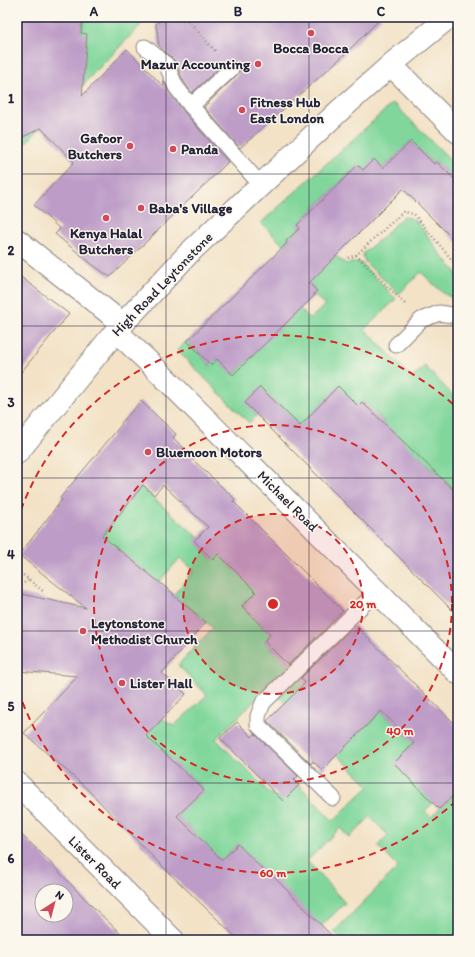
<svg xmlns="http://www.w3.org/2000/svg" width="475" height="957" font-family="Itim,sans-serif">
  <rect width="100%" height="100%" fill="#fbf7ec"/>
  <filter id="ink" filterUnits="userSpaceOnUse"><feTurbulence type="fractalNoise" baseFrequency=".025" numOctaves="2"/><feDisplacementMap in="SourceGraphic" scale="8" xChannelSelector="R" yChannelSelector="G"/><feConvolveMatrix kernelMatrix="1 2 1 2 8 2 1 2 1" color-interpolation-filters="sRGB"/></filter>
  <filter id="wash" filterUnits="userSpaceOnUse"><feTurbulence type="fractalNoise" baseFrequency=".012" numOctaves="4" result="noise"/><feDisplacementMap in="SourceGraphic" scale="16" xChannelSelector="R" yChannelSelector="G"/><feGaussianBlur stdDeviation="0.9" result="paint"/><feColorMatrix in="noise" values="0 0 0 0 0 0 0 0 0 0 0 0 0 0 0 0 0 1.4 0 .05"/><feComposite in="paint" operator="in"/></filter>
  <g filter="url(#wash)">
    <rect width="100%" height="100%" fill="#f3e2c6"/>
    <g fill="#81d79b" stroke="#527c6b">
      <path d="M82,17H142L140,26L17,152V138L81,33L83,19Z"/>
      <path d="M393,103L458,167V183L436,161L434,164L411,141L383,168L363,170L358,165L297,225L300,228L286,241L287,243L284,246L261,223Z"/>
      <path d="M404,217L411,218L418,223L441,255L458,274V301L443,293L421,272L399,294L366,263L363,258V254C370,247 378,241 385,235C392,228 396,221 404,217Z"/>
      <path d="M336,256L346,264L358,262L362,264L396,299L365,329L412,378L425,366L458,401V494L421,458L410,469L393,454L404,441L393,431L360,463L352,455L384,422L363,401L331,433L338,387L300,426L273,400L249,423L177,350L187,341L210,365L217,359L233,375L255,354L239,339L249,329L264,344L300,309L310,319L325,305L313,294L316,290L304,277Z"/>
      <path d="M140,486L207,545L202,550L212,560L226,546L264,584L242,606L252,617L293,612L264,641L275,652L313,633L318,638L216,739L275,798L294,780L333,821L369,786L279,697L323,653L336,665L356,713L368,725L381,711L414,743L394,763L434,802L425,811L431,817L458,791V940H342L334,932L398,867L378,846L388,835L370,817L349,838L340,828L307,861L345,903L316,931L247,898L259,867L238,844L215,866L195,833L177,816L204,790L188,774L155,806L169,757L159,748L129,777L148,715L158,724L163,719L174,726L207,695L178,665L213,628L174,595L194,570L180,558L119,627L102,536L116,519L111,515Z"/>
    </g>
    <g id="blocks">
      <g fill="#bd9cc7" fill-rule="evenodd">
        <path d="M17,17H83L81,33L87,34L82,96L127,49L164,87L163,79L169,92L184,112L228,162L110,277L93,265L55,234L60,229L34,205L74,162L41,128L17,140Z"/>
        <path d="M163,17H382L344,55L240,148L204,107L237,75L240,71V67L238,63L233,60H229L225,62L192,93L184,82L174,60L159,46L156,24Z"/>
        <path d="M411,141L434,164L436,161L458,183V244L403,189L309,283L317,291L313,294L315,295L242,366L233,375L217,359L211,365L187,341L287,243L286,241L300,228L297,225L358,165L363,170L374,159L383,168Z"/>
        <path d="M17,274L69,314L17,377Z"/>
        <path d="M338,386L358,406L362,402L458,494V616L245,403L260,387L300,426Z"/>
        <path d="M141,401L176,434L173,438L194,457L192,459L235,499L233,501L343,611L288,665L264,641L270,635L242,606L256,592L218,554L213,560L194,541L208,527L163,485L154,495L143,485L102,536L174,594L173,595L206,622L162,673L186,694L146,736L204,790L177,816L222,860L238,844L269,876L271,874L336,940H239L162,866L84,786L24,733L78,676L17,671V593L86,608L19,555L62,500L60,498L122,424L121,423Z"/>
        <path d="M355,625L458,727V791L439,809L394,763L414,743L381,711L322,770L313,761L311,764L267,721L305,683L301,678Z"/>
        <path d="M237,722L252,737L255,734L298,776L294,780L299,785L283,801L220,738Z"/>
        <path d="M17,831L40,852L91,905L127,940H17ZM42,891H66V915H42Z"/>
      </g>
    </g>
  </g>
  <g filter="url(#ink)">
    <use href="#blocks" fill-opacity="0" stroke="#8a8280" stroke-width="1"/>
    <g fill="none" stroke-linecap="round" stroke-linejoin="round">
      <defs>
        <g id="service">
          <path d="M145,47L166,64L176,87L191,106"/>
          <path d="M231,69L191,106L261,185"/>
          <path d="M396,345L421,320L439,313L458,316"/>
          <path d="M333,798L258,725V716L263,703L284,682L377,591"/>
        </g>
        <g id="minor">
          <path d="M391,65L458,132"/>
          <path d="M17,240L123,324"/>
          <path d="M116,331L154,367L458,673"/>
          <path d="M17,783L173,940"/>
        </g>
        <path id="tertiary" d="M17,453L116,331L189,253L338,112L393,63L449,17"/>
      </defs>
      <use href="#service" stroke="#8a8280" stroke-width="17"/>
      <use href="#minor" stroke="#8a8280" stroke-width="24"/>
      <use href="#tertiary" stroke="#8a8280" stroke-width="24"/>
      <g stroke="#8a8280" stroke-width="2.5" stroke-dasharray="1 3" stroke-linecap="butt">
        <path d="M185,17L216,52"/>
        <path d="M356,255L405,304"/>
        <path d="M348,258L356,255L403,212L414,214L458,267"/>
        <path d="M17,570L44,592"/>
        <path d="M17,587L29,580"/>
      </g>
      <use href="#service" stroke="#fff" stroke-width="15"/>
      <use href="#minor" stroke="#fff" stroke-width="22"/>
      <use href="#tertiary" stroke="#fff" stroke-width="22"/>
    </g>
  </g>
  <path fill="none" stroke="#22223b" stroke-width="1" stroke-opacity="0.55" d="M166,17V940M309,17V940M17,174H458M17,326H458M17,478H458M17,631H458M17,783H458"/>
  <circle cx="273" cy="604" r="90" fill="#d62828" fill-opacity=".12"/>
  <g fill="none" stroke="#d62828" stroke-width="2" stroke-dasharray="7 5">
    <circle cx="273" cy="604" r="90"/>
    <circle cx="273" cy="604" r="179"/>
    <path d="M456 801A269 269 0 0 1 17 687M17 521A269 269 0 0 1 456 407"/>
  </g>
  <g fill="#d1495b" stroke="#fbf7ec" stroke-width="1.5">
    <circle cx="311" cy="33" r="4"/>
    <circle cx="258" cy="64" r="4"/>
    <circle cx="242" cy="110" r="4"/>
    <circle cx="130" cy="146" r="4"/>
    <circle cx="173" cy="149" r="4"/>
    <circle cx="141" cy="208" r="4"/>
    <circle cx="106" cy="218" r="4"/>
    <circle cx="148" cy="452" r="4"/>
    <circle cx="83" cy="631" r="4"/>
    <circle cx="122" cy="683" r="4"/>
  </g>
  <g text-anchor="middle" stroke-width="3" stroke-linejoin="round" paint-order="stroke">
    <g font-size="14" font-weight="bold" fill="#22223b" stroke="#fbf7ec" text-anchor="start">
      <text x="311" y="53" text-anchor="middle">Bocca Bocca</text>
      <text x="250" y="69" text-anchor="end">Mazur Accounting</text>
      <text x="250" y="107">Fitness Hub<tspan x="250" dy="16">East London</tspan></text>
      <text x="122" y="143" text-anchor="end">Gafoor<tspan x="122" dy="16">Butchers</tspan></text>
      <text x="181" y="154">Panda</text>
      <text x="149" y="213">Baba's Village</text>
      <text x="106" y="238" text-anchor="middle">Kenya Halal<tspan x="106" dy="16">Butchers</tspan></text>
      <text x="156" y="457">Bluemoon Motors</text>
      <text x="91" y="628">Leytonstone<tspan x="91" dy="16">Methodist Church</tspan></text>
      <text x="130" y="688">Lister Hall</text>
    </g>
    <g font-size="14" fill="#22223b" stroke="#fbf7ec">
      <text transform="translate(162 284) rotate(-46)" y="5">High Road Leytonstone</text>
      <text transform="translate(288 501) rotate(45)" y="5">Michael Road</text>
      <text transform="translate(95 862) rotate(45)" y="5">Lister Road</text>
    </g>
  </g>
  <circle cx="273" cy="604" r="6" fill="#d62828" stroke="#fbf7ec" stroke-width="2"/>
  <g font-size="12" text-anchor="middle" font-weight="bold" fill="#d62828" stroke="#fbf7ec" stroke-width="3" stroke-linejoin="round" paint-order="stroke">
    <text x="363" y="608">20 m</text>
    <text x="400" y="735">40 m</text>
    <text x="273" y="877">60 m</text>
  </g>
  <rect width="475" height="957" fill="none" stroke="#fbf7ec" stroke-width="44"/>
  <g transform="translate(54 903) rotate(36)"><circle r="19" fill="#fbf7ec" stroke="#a4a2a5"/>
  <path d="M0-3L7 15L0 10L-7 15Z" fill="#d1495b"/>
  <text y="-6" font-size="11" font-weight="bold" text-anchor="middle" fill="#22223b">N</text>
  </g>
  <rect x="22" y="22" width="431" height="913" fill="none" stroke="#22223b" stroke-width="1.5"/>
  <g font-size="13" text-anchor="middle" font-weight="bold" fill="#22223b">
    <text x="94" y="16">A</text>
    <text x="238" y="16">B</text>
    <text x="381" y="16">C</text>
    <text x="11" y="103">1</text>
    <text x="11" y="255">2</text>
    <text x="11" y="407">3</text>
    <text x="11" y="559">4</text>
    <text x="11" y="711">5</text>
    <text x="11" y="863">6</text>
  </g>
</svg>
